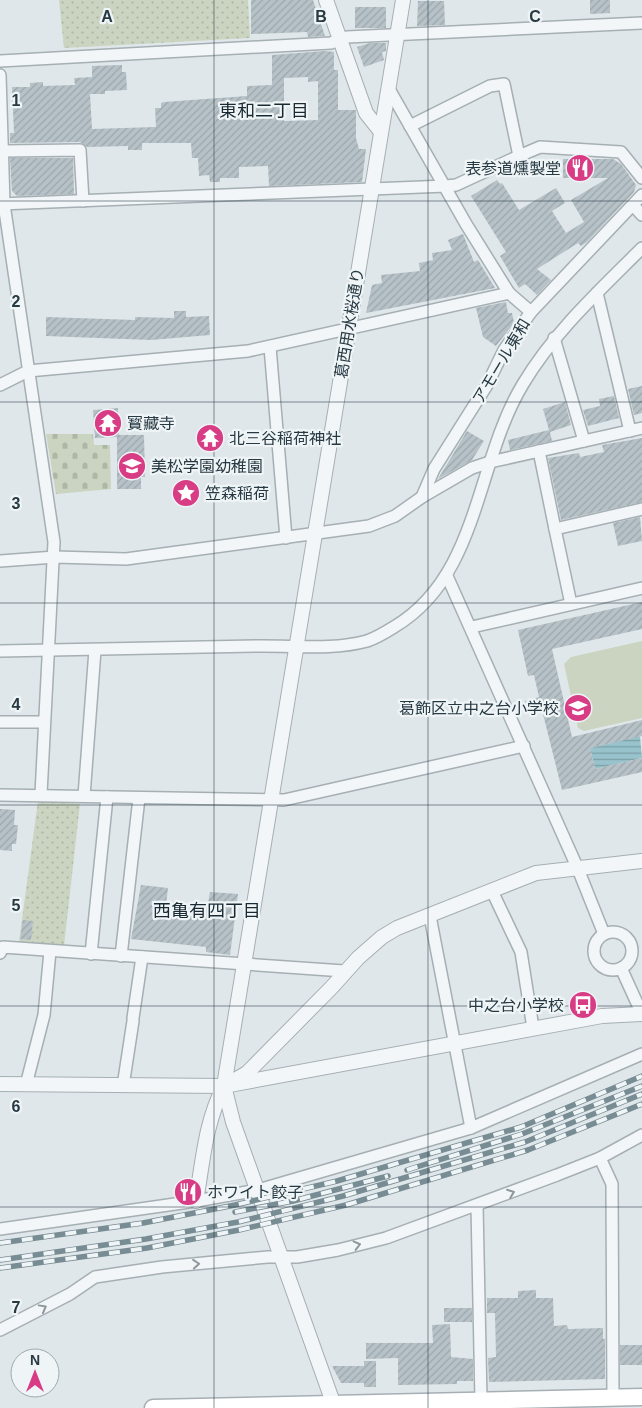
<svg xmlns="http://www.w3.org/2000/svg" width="642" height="1408" font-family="Arial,'Noto Sans JP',sans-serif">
  <defs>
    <pattern id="cemetery-stones" width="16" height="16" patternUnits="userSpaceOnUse" patternTransform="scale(1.25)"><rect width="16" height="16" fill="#cbd4c0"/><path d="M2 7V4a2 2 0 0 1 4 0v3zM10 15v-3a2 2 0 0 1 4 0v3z" fill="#aeb7a6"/></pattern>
    <pattern id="park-dots" width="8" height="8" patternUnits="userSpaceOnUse" patternTransform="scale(1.25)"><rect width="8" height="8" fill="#cbd4c0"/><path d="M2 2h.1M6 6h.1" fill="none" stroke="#aeb7a6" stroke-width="1.8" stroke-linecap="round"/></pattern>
    <pattern id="water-rules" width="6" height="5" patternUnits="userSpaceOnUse" patternTransform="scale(1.25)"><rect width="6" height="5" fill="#98c2cc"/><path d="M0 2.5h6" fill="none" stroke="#7c9fa7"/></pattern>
    <pattern id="building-hatch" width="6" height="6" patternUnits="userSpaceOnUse" patternTransform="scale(1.25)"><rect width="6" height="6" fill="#b6c2c7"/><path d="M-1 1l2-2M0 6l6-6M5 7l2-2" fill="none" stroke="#9ca7ac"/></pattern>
  </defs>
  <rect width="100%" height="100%" fill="#e0e7ea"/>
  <path fill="url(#cemetery-stones)" d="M93,434L94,445H110L111,489L56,494L46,434Z"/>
  <g fill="url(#park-dots)">
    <path d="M59,0H248L250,38L64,48Z"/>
    <path d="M38,801L80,804L64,946L19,942Z"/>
  </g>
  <path fill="#cbd4c0" d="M642,641V718L584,731L578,728L564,664L571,657Z"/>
  <path fill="url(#water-rules)" d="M640,736L642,758L595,769L590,748Z"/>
  <g fill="url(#building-hatch)" fill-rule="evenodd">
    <path d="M251,0H313L325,36L308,37L307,32L251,34Z"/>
    <path d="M590,0H610V13L590,14Z"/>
    <path d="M418,1H444L445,25L417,26Z"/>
    <rect x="355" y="7" width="31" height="21"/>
    <path d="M370,43H386V51L382,52L384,60L364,67L357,47Z"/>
    <path d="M325,51L334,52V70H338V110H356V138L359,149H366L362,182L269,186L268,166L239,167V178H220V182H210L209,175L199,176L198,158H192L191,143H142V150H128V146L87,147L80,142L10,143V133H14L12,87H30V83L43,82V86L75,85L74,78L92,77V66L122,65V72H126L127,90L105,91V94H90L92,129L156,127L155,108H161V103L164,102L247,96V86L272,85V55ZM308,77V82L318,81V120L284,121V78Z"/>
    <path d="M10,158H73L74,194L17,196L12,191Z"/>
    <path d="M563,159H613L621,164L636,185L634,192L587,242L581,246L578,243L537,269L551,280L537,295L525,284L519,288L500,256L506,252L471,196L497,180L500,184L502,183L519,210L556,188L565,203L552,211L566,233L584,222L571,200L608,178H563Z"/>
    <path d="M463,234L474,262L478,260L495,288L366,313L372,285L382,283L381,275L420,271L419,263L433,260L432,253L452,250L448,240Z"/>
    <path d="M506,302L508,313H512L514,323L496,346L483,337L476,308Z"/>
    <path d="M174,311H186V317L209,316L210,335L151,340L46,336V317L135,320V317L174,318Z"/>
    <path d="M642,386V413L634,415L628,389Z"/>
    <path d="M614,396L619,418L588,426L583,410L600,406L599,399Z"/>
    <path d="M565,402L571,425L550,432L552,441L510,450L508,440L549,430L543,409Z"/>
    <path d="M118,408L119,435H144L145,477H141V489H117V437L95,438L93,410Z"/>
    <path d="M204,428H217V447H203Z"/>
    <path d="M467,431L484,441L472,460L438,479Z"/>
    <path d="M642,438V502L561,520L548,458L579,453L580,457L604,452L602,445Z"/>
    <path d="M640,517L642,541L618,546L613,523Z"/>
    <path d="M642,602V629L552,649L572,737L642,720V736L590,748L595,769L642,758V772L562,790L542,710L528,713L525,701L539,697L534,675L528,676L518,630Z"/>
    <path d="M0,809L15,810L14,825H18L16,844H12V851L0,850Z"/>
    <path d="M141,885L168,888L165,913L198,917L200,903H208L210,892L238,894L230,955L206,952V947L131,939Z"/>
    <path d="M23,920L33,921L31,940L20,939Z"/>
    <path d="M536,1290V1298H553L554,1326L567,1325L568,1329L603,1328V1339H605V1379L489,1382L488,1358L496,1357L495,1313H487V1298H518V1291Z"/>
    <rect x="444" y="1308" width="28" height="14"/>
    <path d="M450,1324L451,1357L473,1359V1381H457V1384L398,1385V1358L366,1359V1343H433L432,1325Z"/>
    <rect x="620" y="1345" width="22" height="20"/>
    <path d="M364,1361H376V1387H364V1383H341L332,1366H364Z"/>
  </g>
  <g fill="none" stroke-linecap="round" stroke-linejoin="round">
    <defs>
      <g id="minor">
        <path d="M0,61L331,43L347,37L642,23"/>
        <path d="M0,75L4,204L54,542L41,794"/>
        <path d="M410,126L490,86L504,84L519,156L540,147L621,152L642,178"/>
        <path d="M3,151L80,150L83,201"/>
        <path d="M0,204L446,186L456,185L519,156"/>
        <path d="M633,205L642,215"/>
        <path d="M509,293L531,312"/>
        <path d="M597,293L630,431"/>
        <path d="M554,338L584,441"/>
        <path d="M270,347L286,538"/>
        <path d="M0,385L28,371L248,351L509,293L466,224L389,89"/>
        <path d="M539,451L555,529"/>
        <path d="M422,497L434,469L487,385L504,350L531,312L642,195"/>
        <path d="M0,561L55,557L126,559L369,526L395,516L422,497L472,468L490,462L642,428"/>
        <path d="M447,576L578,869L604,934"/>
        <path d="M571,604L555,529L642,509"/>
        <path d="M472,627L642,588"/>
        <path d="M0,651C85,649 170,648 255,646C293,645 330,651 367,641C376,638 386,632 394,627C480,576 475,463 523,384C554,332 599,291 642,248"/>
        <path d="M0,722H44"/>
        <path d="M0,795L284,800L524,746"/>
        <path d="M84,796L95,650"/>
        <path d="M492,891L521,952L533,1028"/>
        <path d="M430,916L471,1128"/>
        <circle cx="613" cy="951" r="19"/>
        <path d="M0,953L3,947L344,971"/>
        <path d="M91,954L107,797"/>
        <path d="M121,956L139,798"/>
        <path d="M621,968L642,1014"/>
        <path d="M133,1018L142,957"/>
        <path d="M26,1085L44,1015L50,951"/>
        <path d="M123,1086L133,1021"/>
        <path d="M600,1158L612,1184L613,1398"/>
        <path d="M477,1206L481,1400"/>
        <path d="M0,1229L196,1201L258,1190L471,1128L642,1054"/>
        <path d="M0,1330L70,1294L95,1277L162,1267L268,1257H297L338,1250L386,1238L557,1175L600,1158L642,1135"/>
      </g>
      <g id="tertiary">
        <path d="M326,0L366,113L381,132"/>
        <path d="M0,1084L224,1086L247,1073L332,987L358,958L382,937L397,928L536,873L642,861"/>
        <path d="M196,1201C203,1161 205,1123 224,1086L602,1016L642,1014"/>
        <path d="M335,1408L233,1122L224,1086L403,0"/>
      </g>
      <path id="secondary" d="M153,1408L642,1397"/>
    </defs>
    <use href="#minor" stroke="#a5afb4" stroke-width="14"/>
    <use href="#tertiary" stroke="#a5afb4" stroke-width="16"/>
    <use href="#secondary" stroke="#a5afb4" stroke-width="19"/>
    <use href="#minor" stroke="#f3f6f8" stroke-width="11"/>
    <use href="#tertiary" stroke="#f3f6f8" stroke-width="14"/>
    <use href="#secondary" stroke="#fff" stroke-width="16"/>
    <defs>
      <g id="rail">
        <path d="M407,1170L522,1134L642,1086"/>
        <path d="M235,1212L293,1201L388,1176"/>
        <path d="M0,1243L143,1223L235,1205L337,1181L521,1127L642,1076"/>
        <path d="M0,1260L146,1239L238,1222L343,1196L525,1142L642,1094"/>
        <path d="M0,1268L147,1248L239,1230L346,1205L528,1150L642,1104"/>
      </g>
    </defs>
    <use href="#rail" stroke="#788c94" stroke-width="5.5"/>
    <use href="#rail" stroke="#eff5f7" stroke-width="4" stroke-dasharray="11" stroke-linecap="butt"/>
  </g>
  <defs><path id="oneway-chevron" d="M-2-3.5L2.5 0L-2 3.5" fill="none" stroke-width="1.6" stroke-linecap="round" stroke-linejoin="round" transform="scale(1.25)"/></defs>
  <g stroke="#8d989d">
    <use href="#oneway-chevron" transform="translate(511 1193) rotate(-21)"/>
    <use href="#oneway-chevron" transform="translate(357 1245) rotate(-14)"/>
    <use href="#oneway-chevron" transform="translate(196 1264) rotate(-5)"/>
    <use href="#oneway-chevron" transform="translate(43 1308) rotate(-29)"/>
  </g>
  <path fill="none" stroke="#273942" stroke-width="1" stroke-opacity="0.55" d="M214,0V1408M428,0V1408M0,201H642M0,402H642M0,603H642M0,805H642M0,1006H642M0,1207H642"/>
  <defs>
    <symbol id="restaurant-disc" viewBox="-11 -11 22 22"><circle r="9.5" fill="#d73c84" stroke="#eff5f7"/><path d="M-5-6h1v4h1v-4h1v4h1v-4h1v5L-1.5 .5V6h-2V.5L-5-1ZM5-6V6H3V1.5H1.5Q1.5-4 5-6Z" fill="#fff"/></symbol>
    <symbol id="temple-disc" viewBox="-11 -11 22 22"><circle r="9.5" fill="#d73c84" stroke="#eff5f7"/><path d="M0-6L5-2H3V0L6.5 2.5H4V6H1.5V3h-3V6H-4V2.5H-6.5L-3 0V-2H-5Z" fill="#fff"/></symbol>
    <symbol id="school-disc" viewBox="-11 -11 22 22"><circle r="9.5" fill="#d73c84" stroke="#eff5f7"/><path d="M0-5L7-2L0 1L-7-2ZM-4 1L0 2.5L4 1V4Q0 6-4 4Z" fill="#fff"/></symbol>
    <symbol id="sight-disc" viewBox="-11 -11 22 22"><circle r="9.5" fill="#d73c84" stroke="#eff5f7"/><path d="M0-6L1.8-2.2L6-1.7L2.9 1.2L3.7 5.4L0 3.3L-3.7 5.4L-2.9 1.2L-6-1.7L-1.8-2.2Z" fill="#fff"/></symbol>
    <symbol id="bus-disc" viewBox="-11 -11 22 22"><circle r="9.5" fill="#d73c84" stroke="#eff5f7"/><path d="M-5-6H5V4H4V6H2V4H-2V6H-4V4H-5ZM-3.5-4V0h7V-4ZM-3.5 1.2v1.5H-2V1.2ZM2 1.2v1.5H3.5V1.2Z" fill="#fff"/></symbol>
  </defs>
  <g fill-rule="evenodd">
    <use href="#restaurant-disc" x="564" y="152" width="32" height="32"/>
    <use href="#temple-disc" x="92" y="407" width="32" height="32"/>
    <use href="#temple-disc" x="194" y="422" width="32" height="32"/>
    <use href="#school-disc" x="116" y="450" width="32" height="32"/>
    <use href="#sight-disc" x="170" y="477" width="32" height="32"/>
    <use href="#school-disc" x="562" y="692" width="32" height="32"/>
    <use href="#bus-disc" x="567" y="989" width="32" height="32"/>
    <use href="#restaurant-disc" x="172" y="1176" width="32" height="32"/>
  </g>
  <g text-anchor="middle" stroke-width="4.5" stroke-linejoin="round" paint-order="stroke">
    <g font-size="16" fill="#273942" stroke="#eff5f7" text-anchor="start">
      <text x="561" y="174" text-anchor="end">表参道燻製堂</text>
      <text x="127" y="429">寳藏寺</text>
      <text x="229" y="444">北三谷稲荷神社</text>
      <text x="151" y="472">美松学園幼稚園</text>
      <text x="205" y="499">笠森稲荷</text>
      <text x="559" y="714" text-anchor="end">葛飾区立中之台小学校</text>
      <text x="564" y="1011" text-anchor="end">中之台小学校</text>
      <text x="207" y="1198">ホワイト餃子</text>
    </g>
    <g font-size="16" fill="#273942" stroke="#eff5f7">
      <text transform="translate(349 323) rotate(-81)" y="6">葛西用水桜通り</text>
      <text transform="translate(501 361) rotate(-59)" y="6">アモール東和</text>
    </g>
    <g font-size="18" fill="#192a33" stroke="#eff5f7">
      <text x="264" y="117">東和二丁目</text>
      <text x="207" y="917">西亀有四丁目</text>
    </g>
  </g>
  <g font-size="16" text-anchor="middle" font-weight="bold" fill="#273942" stroke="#eff5f7" stroke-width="4.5" stroke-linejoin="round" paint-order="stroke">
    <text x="107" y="22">A</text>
    <text x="321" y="22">B</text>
    <text x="535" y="22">C</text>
    <text x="16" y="106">1</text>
    <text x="16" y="307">2</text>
    <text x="16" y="509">3</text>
    <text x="16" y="710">4</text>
    <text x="16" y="911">5</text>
    <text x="16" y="1112">6</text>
    <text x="16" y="1313">7</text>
  </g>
  <g transform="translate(35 1373)"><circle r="24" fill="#eff5f7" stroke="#9faaaf"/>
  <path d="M0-4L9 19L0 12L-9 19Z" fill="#d73c84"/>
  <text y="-8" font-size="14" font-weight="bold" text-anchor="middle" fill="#273942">N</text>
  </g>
</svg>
